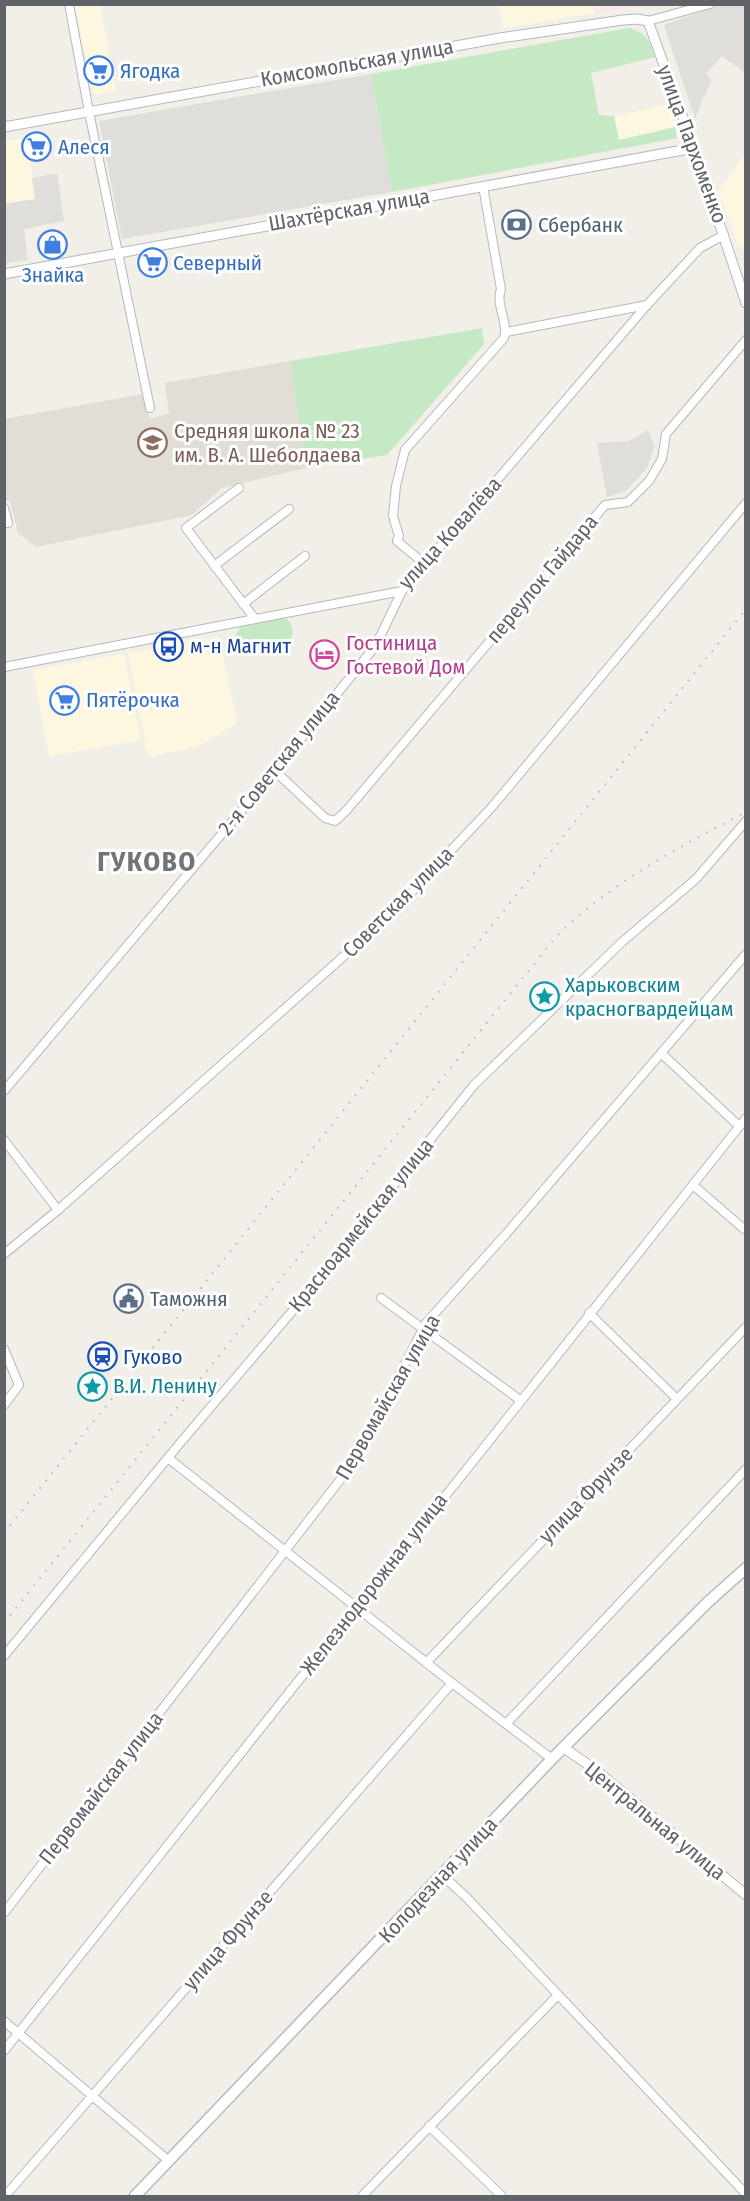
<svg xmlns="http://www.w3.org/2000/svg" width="750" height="2201" font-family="'Fira Sans Condensed',sans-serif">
  <rect width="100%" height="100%" fill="#f1efe8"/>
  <g fill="#fef7e0">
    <path d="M75,5H100L116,91L93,95Z"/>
    <path d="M498,5H594L595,13L503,28Z"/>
    <path d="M670,104L675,127L619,140L614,116Z"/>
    <path d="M26,138L36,199L5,204L4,141Z"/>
    <path d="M745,155V252L737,243L718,191Z"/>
    <path d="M219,637L237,723L199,746L148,757L128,653Z"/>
    <path d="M124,654L141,740L49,756L33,670Z"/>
  </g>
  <g fill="#e0deda">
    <path d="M719,5H745V73L722,56L706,74L712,81L703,98L695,119L664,25Z"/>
    <path d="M371,74L392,192L122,239L99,121Z"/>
    <path d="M57,173L64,221L24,229L28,260L6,263L4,204L35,199L32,178Z"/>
    <path d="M648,430L655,446L647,468L626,491L607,497L597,443L629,441Z"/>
  </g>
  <path fill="#e1ded6" d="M290,361L306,468L222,488L192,515L36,547L18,533L10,501H5L4,419L143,394L150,419L169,413L165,383Z"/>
  <path fill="#fce8e6" d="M594,4H653V5L595,13Z"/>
  <g fill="#c5e8c5">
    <path d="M629,28C647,34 649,39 655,57L591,73L599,115L614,116L619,140L675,127L677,138L392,192L371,74Z"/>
    <path d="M482,328L484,344L387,455L306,468L290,361Z"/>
    <path d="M285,617C294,625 295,635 287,645L250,652L238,642L235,636L241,625Z"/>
  </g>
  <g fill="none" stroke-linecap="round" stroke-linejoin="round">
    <defs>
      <g id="minor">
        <path d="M69,4L89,112L150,408"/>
        <path d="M648,21L710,4"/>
        <path d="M506,332L647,305"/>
        <path d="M239,488L186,528L255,619"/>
        <path d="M4,508L8,523H4"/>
        <path d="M426,565L397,541L399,536L393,516L396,486L405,450L504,338C509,322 495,305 501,289L483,186"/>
        <path d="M214,566L289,509"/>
        <path d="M243,604L305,556"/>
        <path d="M4,667L402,591L647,305L700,248L724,235"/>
        <path d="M275,771L325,818L335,821L346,811L605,505L628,502L649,481L662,459L666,434L746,340"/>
        <path d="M661,1053L739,1126"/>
        <path d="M4,1091L275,771L376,645L402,591"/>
        <path d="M4,1140L58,1210"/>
        <path d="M693,1185L744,1229L746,1228"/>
        <path d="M4,1254L58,1210L389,916L491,808L746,503"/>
        <path d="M381,1298L520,1400"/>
        <path d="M589,1313L677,1399"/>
        <path d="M4,1349L19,1385L4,1405"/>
        <path d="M168,1458L452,1683L552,1759"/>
        <path d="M4,1656L181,1442L295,1308L474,1085L622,942L696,879L746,821"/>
        <path d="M426,1663L746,1327"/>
        <path d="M506,1724L746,1469"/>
        <path d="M442,1875L466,1897L746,2194"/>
        <path d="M4,1913L354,1462L426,1323L506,1234L746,954"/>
        <path d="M4,2021L169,2161"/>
        <path d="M4,2051L746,1118"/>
        <path d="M429,2126L502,2196"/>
        <path d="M5,2196L452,1683"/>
        <path d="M362,2196L558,1995"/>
      </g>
      <g id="tertiary">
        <path d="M4,127L500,38L623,20L637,19L648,21L694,148L746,303"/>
        <path d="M4,274L694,148"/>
        <path d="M564,1748L596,1770L746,1895"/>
      </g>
      <path id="secondary" d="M135,2196L552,1759L708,1602L746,1568"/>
    </defs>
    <use href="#minor" stroke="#b5b8bc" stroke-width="10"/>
    <use href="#tertiary" stroke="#b5b8bc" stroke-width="11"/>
    <use href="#secondary" stroke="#b6babf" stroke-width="13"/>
    <use href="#minor" stroke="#fff" stroke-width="8"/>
    <use href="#tertiary" stroke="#fff" stroke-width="9"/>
    <use href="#secondary" stroke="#fff" stroke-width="10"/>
    <g stroke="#b6b7b8" stroke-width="2" stroke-dasharray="1.5 8" stroke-linecap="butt">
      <path d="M4,1533L746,609"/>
      <path d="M4,1623L555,938C609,883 678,848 746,812"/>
    </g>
  </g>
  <defs>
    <symbol id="supermarket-ring" viewBox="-11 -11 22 22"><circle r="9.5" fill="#fff" stroke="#3f7fe0" stroke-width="1.5"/><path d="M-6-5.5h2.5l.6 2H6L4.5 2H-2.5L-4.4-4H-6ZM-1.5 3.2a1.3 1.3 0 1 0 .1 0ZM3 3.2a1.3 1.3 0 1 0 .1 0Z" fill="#3f7fe0"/></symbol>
    <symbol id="bank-ring" viewBox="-11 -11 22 22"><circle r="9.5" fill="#fff" stroke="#5c6f8a" stroke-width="1.5"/><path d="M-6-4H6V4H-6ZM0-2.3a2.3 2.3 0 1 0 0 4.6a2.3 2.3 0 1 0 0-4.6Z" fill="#5c6f8a"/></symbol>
    <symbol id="shop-ring" viewBox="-11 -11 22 22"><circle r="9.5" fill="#fff" stroke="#3f7fe0" stroke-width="1.5"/><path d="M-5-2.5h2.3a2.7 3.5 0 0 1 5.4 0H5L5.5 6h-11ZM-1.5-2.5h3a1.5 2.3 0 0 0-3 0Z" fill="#3f7fe0"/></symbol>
    <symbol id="school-ring" viewBox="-11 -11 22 22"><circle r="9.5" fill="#fff" stroke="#8d6e63" stroke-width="1.5"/><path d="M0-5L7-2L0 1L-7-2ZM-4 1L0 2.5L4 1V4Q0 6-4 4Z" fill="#8d6e63"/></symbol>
    <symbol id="bus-ring" viewBox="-11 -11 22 22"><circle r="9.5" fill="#fff" stroke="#1a4fb4" stroke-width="1.5"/><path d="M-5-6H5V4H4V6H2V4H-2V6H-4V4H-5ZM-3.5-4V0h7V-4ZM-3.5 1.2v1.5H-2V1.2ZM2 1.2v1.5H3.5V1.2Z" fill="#1a4fb4"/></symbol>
    <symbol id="hotel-ring" viewBox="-11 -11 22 22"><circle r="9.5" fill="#fff" stroke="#d1479c" stroke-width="1.5"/><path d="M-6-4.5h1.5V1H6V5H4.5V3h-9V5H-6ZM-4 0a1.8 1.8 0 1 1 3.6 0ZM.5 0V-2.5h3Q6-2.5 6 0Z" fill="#d1479c"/></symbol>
    <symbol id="sight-ring" viewBox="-11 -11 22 22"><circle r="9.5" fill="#fff" stroke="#0f9aa8" stroke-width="1.5"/><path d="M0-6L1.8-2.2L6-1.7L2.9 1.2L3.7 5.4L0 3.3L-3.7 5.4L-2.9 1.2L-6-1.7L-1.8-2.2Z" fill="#0f9aa8"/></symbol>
    <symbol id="civic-ring" viewBox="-11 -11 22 22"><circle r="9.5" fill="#fff" stroke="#5c6f8a" stroke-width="1.5"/><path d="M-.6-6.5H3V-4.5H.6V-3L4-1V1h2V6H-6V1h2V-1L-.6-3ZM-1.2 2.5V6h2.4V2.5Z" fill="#5c6f8a"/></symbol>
    <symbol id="station-ring" viewBox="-11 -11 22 22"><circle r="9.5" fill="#fff" stroke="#1a4fb4" stroke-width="1.5"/><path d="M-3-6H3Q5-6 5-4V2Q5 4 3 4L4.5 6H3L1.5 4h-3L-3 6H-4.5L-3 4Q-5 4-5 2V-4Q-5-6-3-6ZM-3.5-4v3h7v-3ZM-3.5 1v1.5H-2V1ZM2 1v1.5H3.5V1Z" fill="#1a4fb4"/></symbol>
  </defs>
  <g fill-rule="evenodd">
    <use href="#supermarket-ring" x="82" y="54" width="33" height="33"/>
    <use href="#supermarket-ring" x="20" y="130" width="33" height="33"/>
    <use href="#bank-ring" x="500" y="208" width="33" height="33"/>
    <use href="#shop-ring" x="36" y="228" width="33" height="33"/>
    <use href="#supermarket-ring" x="136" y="246" width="33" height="33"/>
    <use href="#school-ring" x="136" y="426" width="33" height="33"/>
    <use href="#bus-ring" x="152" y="630" width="33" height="33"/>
    <use href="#hotel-ring" x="308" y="638" width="33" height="33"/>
    <use href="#supermarket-ring" x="48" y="684" width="33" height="33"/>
    <use href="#sight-ring" x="528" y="980" width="33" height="33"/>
    <use href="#civic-ring" x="112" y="1282" width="33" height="33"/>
    <use href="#station-ring" x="86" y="1340" width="33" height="33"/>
    <use href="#sight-ring" x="76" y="1370" width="33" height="33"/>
  </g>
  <g text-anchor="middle" stroke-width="6" stroke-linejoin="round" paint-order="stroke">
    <g font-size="21" fill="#5f6368" stroke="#fff">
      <text transform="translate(357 63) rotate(-10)" y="7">Комсомольская улица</text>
      <text transform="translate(692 144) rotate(70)" y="7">улица Пархоменко</text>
      <text transform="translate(349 210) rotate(-10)" y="7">Шахтёрская улица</text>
      <text transform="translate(450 533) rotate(-48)" y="7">улица Ковалёва</text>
      <text transform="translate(542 579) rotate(-50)" y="7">переулок Гайдара</text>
      <text transform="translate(279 763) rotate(-51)" y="7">2-я Советская улица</text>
      <text transform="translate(398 902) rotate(-45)" y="7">Советская улица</text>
      <text transform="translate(361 1225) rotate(-51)" y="7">Красноармейская улица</text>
      <text transform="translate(388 1397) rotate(-60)" y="7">Первомайская улица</text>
      <text transform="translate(586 1495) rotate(-46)" y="7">улица Фрунзе</text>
      <text transform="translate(374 1584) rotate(-52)" y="7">Железнодорожная улица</text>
      <text transform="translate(101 1788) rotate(-52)" y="7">Первомайская улица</text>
      <text transform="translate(655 1821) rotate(39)" y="7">Центральная улица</text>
      <text transform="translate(438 1880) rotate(-47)" y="7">Колодезная улица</text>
      <text transform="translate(228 1940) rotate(-49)" y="7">улица Фрунзе</text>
    </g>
    <g font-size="21" fill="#366cbe" stroke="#fff" text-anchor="start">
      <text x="120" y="78">Ягодка</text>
      <text x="58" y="154">Алеся</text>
      <text x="173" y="270">Северный</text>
      <text x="53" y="282" text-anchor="middle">Знайка</text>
      <text x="86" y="707">Пятёрочка</text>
    </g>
    <g font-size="21" fill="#4e5e75" stroke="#fff" text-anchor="start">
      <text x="538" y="232">Сбербанк</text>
      <text x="150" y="1306">Таможня</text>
    </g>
    <g font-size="21" fill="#785e54" stroke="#fff" text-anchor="start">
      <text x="174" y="438">Средняя школа № 23<tspan x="174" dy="24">им. В. А. Шеболдаева</tspan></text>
    </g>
    <g font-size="21" fill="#b23c85" stroke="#fff" text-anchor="start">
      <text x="346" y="650">Гостиница<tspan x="346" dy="24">Гостевой Дом</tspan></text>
    </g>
    <g font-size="21" fill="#164399" stroke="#fff" text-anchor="start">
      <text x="190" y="653">м-н Магнит</text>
      <text x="123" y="1364">Гуково</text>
    </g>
    <g font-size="21" fill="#0d838f" stroke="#fff" text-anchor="start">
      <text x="565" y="992">Харьковским<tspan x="565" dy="24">красногвардейцам</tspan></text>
      <text x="113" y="1393">В.И. Ленину</text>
    </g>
    <g font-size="27" font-weight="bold" letter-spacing="1.5" fill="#70757a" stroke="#fff">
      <text x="147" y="871">ГУКОВО</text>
    </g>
  </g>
  <rect width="750" height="2201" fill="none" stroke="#5f6368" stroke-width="12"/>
</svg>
